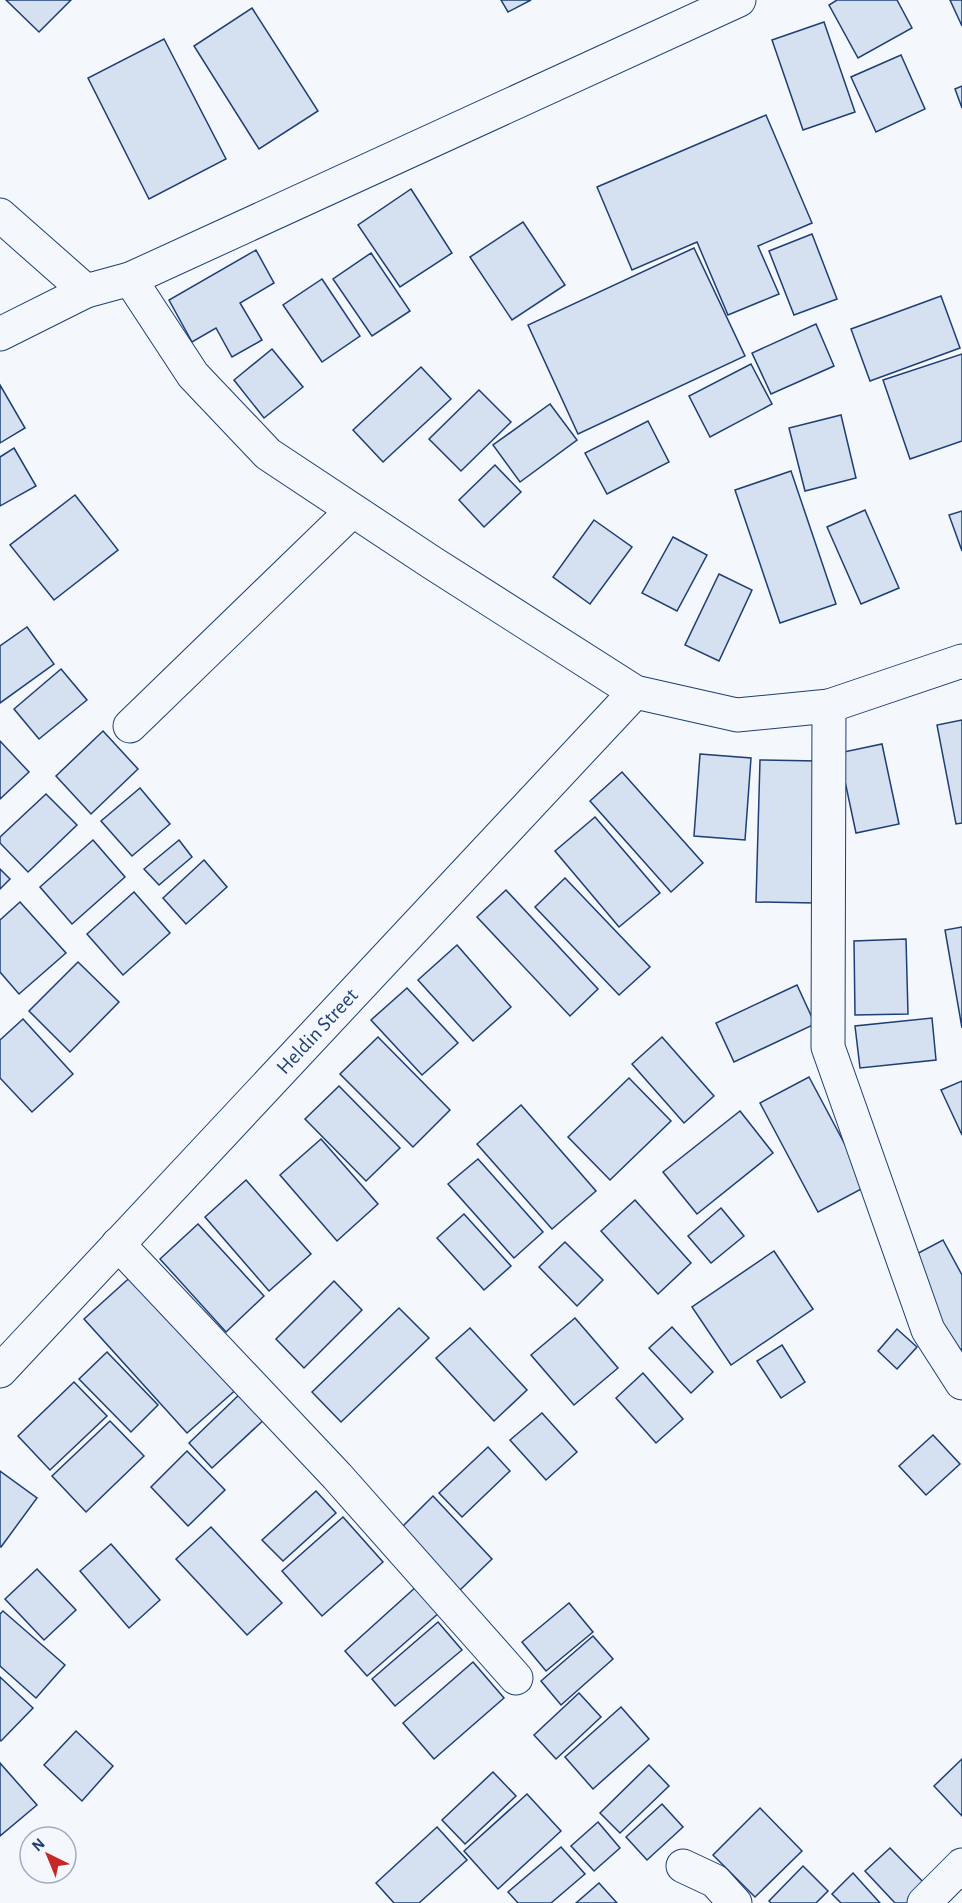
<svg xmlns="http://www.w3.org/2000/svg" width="962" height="1903" font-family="'Alegreya Sans',sans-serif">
  <rect width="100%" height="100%" fill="#f4f7fb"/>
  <g fill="#d5e0f0" stroke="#1d3f73" stroke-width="1.5">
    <path d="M6,0H71L39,32Z"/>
    <path d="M501,0H531L508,12Z"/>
    <path d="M837,0H897L912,28L858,58L829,5Z"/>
    <path d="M950,0H962V26Z"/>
    <path d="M252,8L318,111L259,149L194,46Z"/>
    <path d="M824,22L855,112L803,130L772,40Z"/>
    <path d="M164,39L226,159L149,199L88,78Z"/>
    <path d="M901,55L925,109L876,132L851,77Z"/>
    <path d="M962,86V108L955,89Z"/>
    <path d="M766,115L812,223L758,246L779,294L728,315L697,242L632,270L597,187Z"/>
    <path d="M411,189L452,253L400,287L358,225Z"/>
    <path d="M523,222L565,285L512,320L470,257Z"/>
    <path d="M812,234L837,299L794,315L769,251Z"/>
    <path d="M694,248L745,356L578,434L528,325Z"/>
    <path d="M256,250L274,283L240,303L262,340L232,357L216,328L192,342L169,300Z"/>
    <path d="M371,253L410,311L372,336L333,279Z"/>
    <path d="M322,279L360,336L322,362L283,305Z"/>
    <path d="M941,296L960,348L870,381L851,329Z"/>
    <path d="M816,324L834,366L771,394L752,353Z"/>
    <path d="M272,349L303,387L264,418L234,380Z"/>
    <path d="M962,354V441L910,459L883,380Z"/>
    <path d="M751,364L772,404L710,437L689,396Z"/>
    <path d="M421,367L451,399L383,462L353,430Z"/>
    <path d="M0,385L25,428L0,443Z"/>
    <path d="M479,390L511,422L461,471L429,439Z"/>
    <path d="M550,404L577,440L520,482L493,445Z"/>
    <path d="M841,415L856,478L805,491L789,428Z"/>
    <path d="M648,421L669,462L607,494L585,453Z"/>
    <path d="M14,448L36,486L0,506V457Z"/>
    <path d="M495,465L521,492L484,527L459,500Z"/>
    <path d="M791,471L836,604L780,623L735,490Z"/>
    <path d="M75,495L118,550L54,600L10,545Z"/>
    <path d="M865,510L899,588L861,604L827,527Z"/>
    <path d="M962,511V551L949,515Z"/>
    <path d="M594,520L632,547L590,604L553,577Z"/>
    <path d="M673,537L707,555L677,611L642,593Z"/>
    <path d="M719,574L752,590L719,661L685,645Z"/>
    <path d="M27,627L54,664L0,703V646Z"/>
    <path d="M61,669L87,700L39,739L14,709Z"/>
    <path d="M962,720V823L956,824L937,725Z"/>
    <path d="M103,731L138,769L91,814L56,776Z"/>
    <path d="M0,741L29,772L0,799Z"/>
    <path d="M882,744L899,824L856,833L839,753Z"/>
    <path d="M700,754L751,758L745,840L694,836Z"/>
    <path d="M760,760L818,761L815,903L756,902Z"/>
    <path d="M622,772L703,863L671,892L590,801Z"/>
    <path d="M140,788L170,824L132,856L101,821Z"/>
    <path d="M46,794L77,825L28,872L0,843V837Z"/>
    <path d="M595,817L660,893L619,927L555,851Z"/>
    <path d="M93,840L125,877L72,924L40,887Z"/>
    <path d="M179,840L192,857L159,885L144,869Z"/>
    <path d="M204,860L227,887L186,924L163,898Z"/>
    <path d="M0,869L10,879L0,889Z"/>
    <path d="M565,878L650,967L619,995L535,907Z"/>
    <path d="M506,890L598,989L570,1016L477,917Z"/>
    <path d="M134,892L170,933L123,975L87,934Z"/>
    <path d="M20,902L66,953L19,994L0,972V920Z"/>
    <path d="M962,927V1028L945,930Z"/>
    <path d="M906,939L908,1014L855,1015L854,941Z"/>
    <path d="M457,945L511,1007L473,1041L418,980Z"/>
    <path d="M78,962L119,1002L70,1052L29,1011Z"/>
    <path d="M797,985L815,1024L734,1062L716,1023Z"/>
    <path d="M407,988L458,1043L422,1075L371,1020Z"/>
    <path d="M932,1018L936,1060L860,1068L855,1026Z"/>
    <path d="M23,1019L73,1074L32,1112L0,1078V1040Z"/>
    <path d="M378,1037L450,1110L413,1147L340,1074Z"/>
    <path d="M662,1037L714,1096L684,1123L632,1064Z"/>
    <path d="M809,1077L867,1186L818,1212L760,1103Z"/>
    <path d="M629,1078L671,1121L610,1180L568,1137Z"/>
    <path d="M962,1081V1135L941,1090Z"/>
    <path d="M339,1086L400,1148L366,1181L305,1119Z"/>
    <path d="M521,1105L596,1191L552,1229L477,1144Z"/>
    <path d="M740,1111L773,1153L697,1214L663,1172Z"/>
    <path d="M321,1139L378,1204L337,1241L280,1175Z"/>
    <path d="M478,1159L543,1232L514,1258L448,1184Z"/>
    <path d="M246,1180L311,1254L269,1291L205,1217Z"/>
    <path d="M635,1200L691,1263L658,1294L601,1231Z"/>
    <path d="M721,1208L744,1236L711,1263L688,1236Z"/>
    <path d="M464,1214L511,1266L484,1290L437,1238Z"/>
    <path d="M198,1224L264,1296L226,1332L160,1259Z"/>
    <path d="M943,1240L962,1275V1349L956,1352L907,1259Z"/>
    <path d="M565,1242L603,1280L577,1306L539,1267Z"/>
    <path d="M774,1251L813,1309L731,1365L692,1307Z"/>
    <path d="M136,1272L239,1387L187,1433L84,1319Z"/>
    <path d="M334,1281L362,1310L304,1368L276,1339Z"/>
    <path d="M399,1308L429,1338L341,1422L312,1392Z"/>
    <path d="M575,1318L618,1368L574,1405L531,1355Z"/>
    <path d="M672,1327L713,1372L691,1393L649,1348Z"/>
    <path d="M470,1328L527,1390L494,1421L436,1358Z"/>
    <path d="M897,1329L917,1347L897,1369L878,1351Z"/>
    <path d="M782,1345L805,1382L781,1398L757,1361Z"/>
    <path d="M107,1352L158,1405L131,1432L79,1379Z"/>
    <path d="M643,1373L683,1419L656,1443L616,1398Z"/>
    <path d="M74,1382L107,1416L50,1470L18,1436Z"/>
    <path d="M243,1391L268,1416L212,1468L189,1443Z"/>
    <path d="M542,1413L577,1452L546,1480L510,1440Z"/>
    <path d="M110,1421L144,1456L86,1512L52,1476Z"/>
    <path d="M933,1435L960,1464L926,1495L899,1466Z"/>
    <path d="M488,1447L510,1471L462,1517L439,1493Z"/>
    <path d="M187,1451L225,1490L188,1526L151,1487Z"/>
    <path d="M0,1471L37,1498L1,1547L0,1546Z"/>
    <path d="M316,1491L336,1513L283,1561L262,1540Z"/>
    <path d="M433,1496L492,1559L459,1591L400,1529Z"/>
    <path d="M343,1517L383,1562L322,1616L282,1571Z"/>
    <path d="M211,1527L282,1603L247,1635L176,1559Z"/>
    <path d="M111,1544L160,1600L129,1628L80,1571Z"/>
    <path d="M37,1569L76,1610L44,1640L5,1599Z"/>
    <path d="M417,1586L440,1612L367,1676L345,1651Z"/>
    <path d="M569,1603L593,1632L546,1671L522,1642Z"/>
    <path d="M3,1611L65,1665L36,1698L0,1666V1614Z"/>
    <path d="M438,1622L462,1650L395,1706L372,1679Z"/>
    <path d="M593,1636L613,1659L561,1705L541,1681Z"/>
    <path d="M473,1662L504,1698L434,1759L403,1723Z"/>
    <path d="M0,1677L33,1708L1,1741L0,1740Z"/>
    <path d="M579,1693L601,1717L556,1759L534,1735Z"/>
    <path d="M621,1707L649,1739L593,1789L565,1757Z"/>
    <path d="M76,1731L113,1766L82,1801L44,1765Z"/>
    <path d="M962,1759V1816L934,1786Z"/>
    <path d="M0,1763L37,1805L0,1836Z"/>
    <path d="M649,1765L669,1786L620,1833L600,1813Z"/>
    <path d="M493,1772L516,1796L465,1844L442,1820Z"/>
    <path d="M527,1794L561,1831L498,1889L464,1851Z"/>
    <path d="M662,1804L683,1827L647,1860L626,1837Z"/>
    <path d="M760,1808L802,1851L755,1897L713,1855Z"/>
    <path d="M598,1822L620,1848L594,1871L571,1846Z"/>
    <path d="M437,1827L467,1860L419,1903H394L376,1883Z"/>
    <path d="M561,1847L585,1874L551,1903H518L508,1892Z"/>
    <path d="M890,1848L929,1888L914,1903H895L865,1871Z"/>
    <path d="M803,1866L828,1891L816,1903H771L769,1901Z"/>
    <path d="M853,1873L880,1903H841L832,1894Z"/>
    <path d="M599,1883L617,1903H576Z"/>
  </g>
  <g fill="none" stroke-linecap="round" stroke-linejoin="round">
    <defs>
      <g id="minor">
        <path d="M0,215L86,291"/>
        <path d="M130,279L193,375L268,454L431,562L635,692L737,715L829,706L962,661"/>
        <path d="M0,334L86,291L130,279L739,0"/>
        <path d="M829,706L828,1047L928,1330L962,1383"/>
        <path d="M130,726L352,511"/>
        <path d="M118,1244L337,1476L516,1678"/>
        <path d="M0,1371L635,692"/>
        <path d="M683,1866L715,1881L735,1903"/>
        <path d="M924,1903L962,1865"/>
      </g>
    </defs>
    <use href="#minor" stroke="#1d3f73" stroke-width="35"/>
    <use href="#minor" stroke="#f4f7fb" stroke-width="33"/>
  </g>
  <g text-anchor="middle" stroke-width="4.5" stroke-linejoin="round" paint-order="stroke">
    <g font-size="21" fill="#1d3f73" stroke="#f4f7fb">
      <text transform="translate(317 1031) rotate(-47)" y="7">Heldin Street</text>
    </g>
  </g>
  <g transform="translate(48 1855) rotate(317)"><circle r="28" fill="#f4f7fb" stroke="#9eadc5" stroke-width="1.5"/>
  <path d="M0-4.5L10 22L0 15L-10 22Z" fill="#c62828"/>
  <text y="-9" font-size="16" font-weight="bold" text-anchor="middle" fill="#1d3f73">N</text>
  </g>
</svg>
